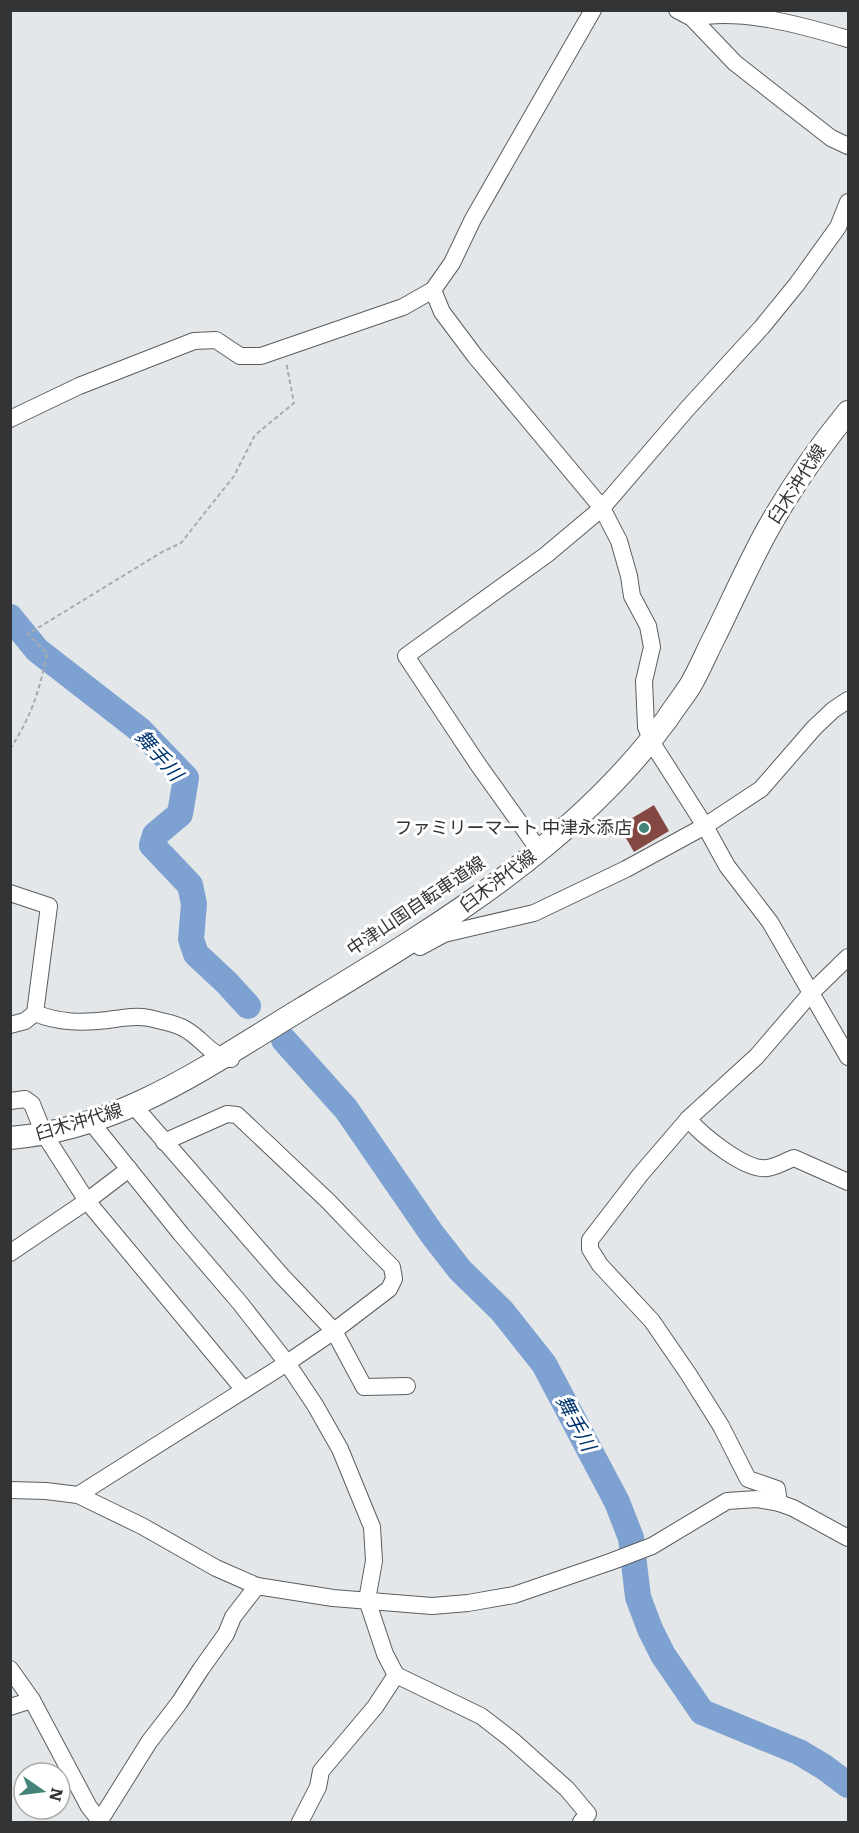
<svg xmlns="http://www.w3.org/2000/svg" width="859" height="1833" font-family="Literata,'Noto Sans JP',serif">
  <rect width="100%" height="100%" fill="#e4e7e9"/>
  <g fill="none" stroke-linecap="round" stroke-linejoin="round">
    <g stroke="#7da2d2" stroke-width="26">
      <path d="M10,617L37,650L140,730L186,778L180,814L155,835L152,845L190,885L194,904L191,939L196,954L227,983L248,1006"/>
      <path d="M284,1040L346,1109L432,1234L460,1270L502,1311L544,1364L617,1502L631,1538L638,1597L650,1629L663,1655L702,1712L799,1752L824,1767L848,1785"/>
    </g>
  </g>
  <path fill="#834842" d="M654,805L669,831L634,852L619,826Z"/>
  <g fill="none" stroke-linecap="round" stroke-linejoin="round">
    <defs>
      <g id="street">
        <path d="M677,10L692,18L735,63L831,138L848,146"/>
        <path d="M692,18C741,8 801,25 848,39"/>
        <path d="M433,290L442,312L475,356L602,508L619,541L629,576L632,596L648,626L652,647L644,681L646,727L654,746L705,826L727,866L770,922L848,1057"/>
        <path d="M10,419L79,386L194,341L216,340L240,356H261L403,307L433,290L452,263L473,219L593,10"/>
        <path d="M539,850L477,763L406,656L546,555L602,508L687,409L762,327L797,284L838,227L848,202"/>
        <path d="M10,893L49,906L35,1013L25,1021L10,1025"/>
        <path d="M420,947L444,934L534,913L626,869L705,826L761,789L814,728L833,710L848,700"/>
        <path d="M35,1013C59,1023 83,1023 108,1020C122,1018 135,1015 149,1018C161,1021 175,1023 185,1029C202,1038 210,1056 231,1059"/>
        <path d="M10,1101L25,1099L32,1104L44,1134L87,1201L244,1390"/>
        <path d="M134,1106L281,1275L334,1331L364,1387L407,1386"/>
        <path d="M688,1119C702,1135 745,1171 767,1168C777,1167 785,1161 794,1158L848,1182"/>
        <path d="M91,1122L181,1234L240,1303L287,1363L315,1405L340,1449L372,1527L374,1561L367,1600L385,1654L396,1675L375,1707L321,1771L318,1787L300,1822"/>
        <path d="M10,1253L87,1201L129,1169"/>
        <path d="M10,1490L46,1491L78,1495L142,1526L216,1568L257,1586L333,1598L432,1606L468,1603L514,1595L610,1562L652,1546L727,1501L757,1499L779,1503L793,1508L848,1538"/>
        <path d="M78,1495L287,1363L334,1331L389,1289L394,1279L392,1267L374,1249L328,1201L237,1115L227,1114L164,1142"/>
        <path d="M779,1503L777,1489L748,1479L721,1426L689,1375L652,1321L600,1265L590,1249V1240L640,1175L688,1119L757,1056L811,993L848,957"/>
        <path d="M10,1669L32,1700L89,1807L101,1822"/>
        <path d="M396,1675L481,1716L512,1740L567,1789L588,1814L581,1822"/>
        <path d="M10,1707L32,1700"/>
        <path d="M99,1822L149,1742L179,1703L201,1669L226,1634L233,1617L257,1586"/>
      </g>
      <path id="secondary" d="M10,1138C122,1129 210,1064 303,1008C435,928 574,846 667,719C674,708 683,697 690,686C700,669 707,651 716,634C732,601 747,568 764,536C788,492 817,450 848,412"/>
    </defs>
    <use href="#street" stroke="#5b5d5f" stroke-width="18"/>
    <use href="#secondary" stroke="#5b5d5f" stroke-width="24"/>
    <path stroke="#a8aaac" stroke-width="2" stroke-dasharray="4.5 3" stroke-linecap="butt" d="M10,749C31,717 40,690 47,653L28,634L162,552L181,543L234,476L255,435L294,403L286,362"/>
    <use href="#street" stroke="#fff" stroke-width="16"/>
    <use href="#secondary" stroke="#fff" stroke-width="22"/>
  </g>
  <circle fill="#438679" stroke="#fff" stroke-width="2" cx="644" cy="828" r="6"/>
  <g text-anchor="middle" stroke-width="6" stroke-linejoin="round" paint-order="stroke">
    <g font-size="18" fill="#333435" stroke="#fff">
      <text transform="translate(797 484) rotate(-57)" y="6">臼木沖代線</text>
      <text transform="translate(498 881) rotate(-37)" y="6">臼木沖代線</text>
      <text transform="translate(416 906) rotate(-34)" y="6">中津山国自転車道線</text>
      <text transform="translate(79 1122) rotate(-16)" y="6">臼木沖代線</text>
    </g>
    <g font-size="18" fill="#333435" stroke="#fff" text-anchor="end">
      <text x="632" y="834">ファミリーマート 中津永添店</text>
    </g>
    <g font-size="20" font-style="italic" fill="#00356f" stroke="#fff">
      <text transform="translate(159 755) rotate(49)" y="7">舞手川</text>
      <text transform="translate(576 1423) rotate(62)" y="7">舞手川</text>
    </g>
  </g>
  <rect width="859" height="1833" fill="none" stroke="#333435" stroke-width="24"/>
  <g transform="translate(42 1791) rotate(104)"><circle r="28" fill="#ffffff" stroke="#adaeae" stroke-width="1.5"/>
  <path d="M0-4.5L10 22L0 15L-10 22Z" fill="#438679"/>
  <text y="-9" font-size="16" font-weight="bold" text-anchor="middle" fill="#333435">N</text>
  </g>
</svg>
